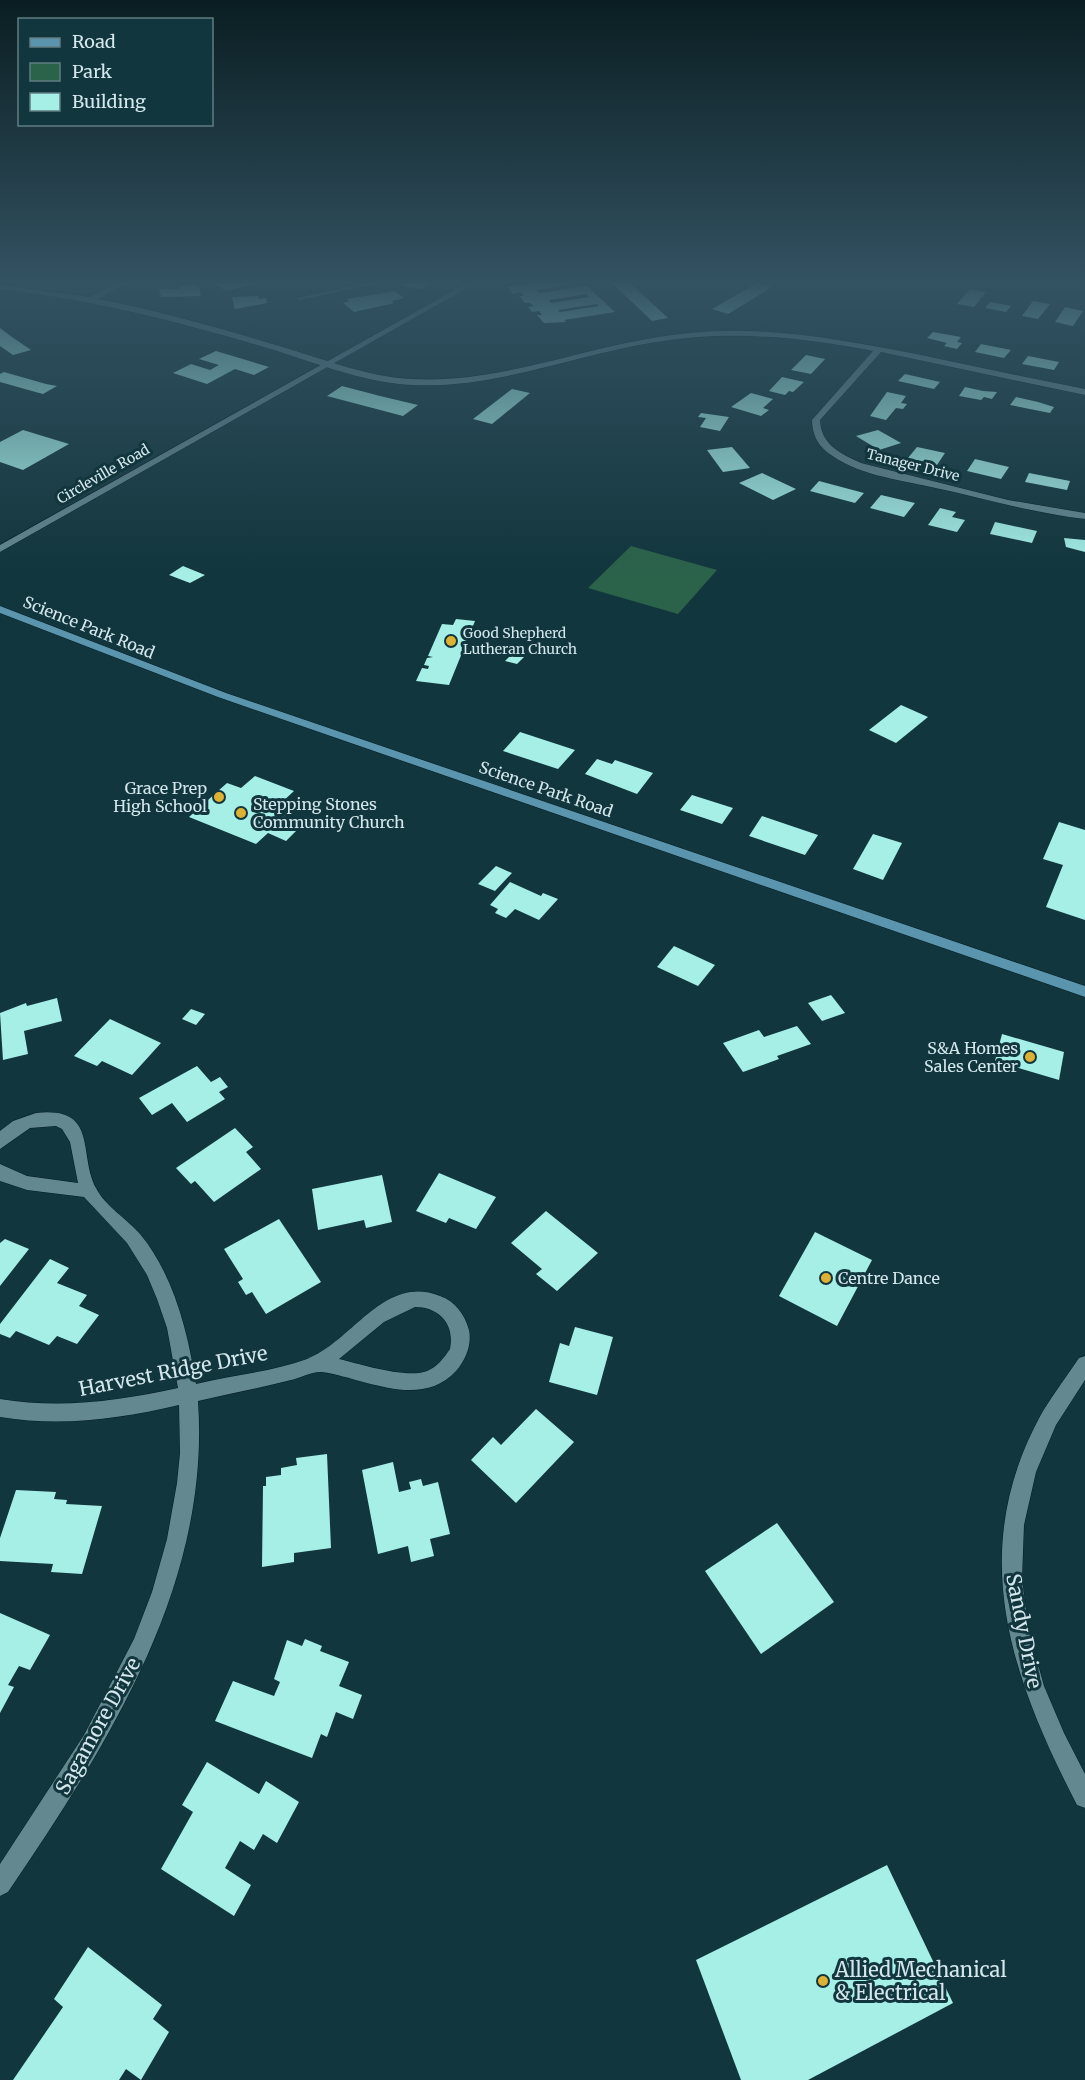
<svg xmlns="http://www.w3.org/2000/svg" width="1085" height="2080" font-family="Merriweather,serif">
  <rect width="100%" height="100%" fill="#12363d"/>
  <g fill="#2b624a">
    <path d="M29,283H117C110,287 103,292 95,293C83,295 38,290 29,283Z"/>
    <path d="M631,546L717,570L678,614L588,588Z"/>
  </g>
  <g fill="#a5efe7" fill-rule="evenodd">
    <path d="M220,283H252V284L226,291L215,284Z"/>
    <path d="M406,283H429L421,289L402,286Z"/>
    <path d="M533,283H577L536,290L539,293L587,286L615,312L564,320L566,322L544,323L537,315H542L539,311L532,312L528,307L534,306L530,303H525L519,296H524L521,292L513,294L507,287ZM587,294L589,297L551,303L549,300ZM597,304L599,306L560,312L558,310Z"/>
    <path d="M612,283H630L668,318L652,321Z"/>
    <path d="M757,283L772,287L728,314L712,309Z"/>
    <path d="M193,284L199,286L201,296L161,297L159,289H179L178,286Z"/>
    <path d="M970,289L986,292L974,307L957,304Z"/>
    <path d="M395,291L404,298L392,301L394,303L354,312L343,303L349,301L347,299Z"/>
    <path d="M258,296L259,299L266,298L267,303L235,309L232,297Z"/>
    <path d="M1033,301L1050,304L1038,319L1022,316Z"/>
    <path d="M990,302L1001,304L1011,306L1006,312L985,308Z"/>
    <path d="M1065,307L1083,311L1073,326L1055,322Z"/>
    <path d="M0,328L12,337L31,350L13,355L0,346Z"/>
    <path d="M933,332L961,337L957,342L962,343L957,349L944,346L947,343L927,338Z"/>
    <path d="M981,344L1011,350L1004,358L975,352Z"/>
    <path d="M216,351L269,367L254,375L235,369L207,384L173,373L191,364L210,370L219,365L199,359Z"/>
    <path d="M806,355L825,359L811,374L791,370Z"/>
    <path d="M1028,356L1059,362L1054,370L1022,364Z"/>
    <path d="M4,372L46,384L57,386L43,394L32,391L0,382V374Z"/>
    <path d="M905,374L940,382L934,389L898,381Z"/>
    <path d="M782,377L804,382L793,392L789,391L785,395L769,391Z"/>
    <path d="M342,386L380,396L418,405L403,416L327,396Z"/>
    <path d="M965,387L983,391L997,392L992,399L984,397L981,400L959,396Z"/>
    <path d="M512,389L530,393L492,424L473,419Z"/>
    <path d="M887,392L906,396L901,403L907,404L903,409L896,408L886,420L870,416Z"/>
    <path d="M751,393L773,399L763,408L769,410L761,416L731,407Z"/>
    <path d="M1016,397L1038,402L1054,407L1050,413L1010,405Z"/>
    <path d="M701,413L729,417L720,431L700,427L706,418L698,417Z"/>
    <path d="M23,430L69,444L23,470L0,462V442Z"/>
    <path d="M878,430L901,443L879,450L856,436Z"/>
    <path d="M732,447L750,468L723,472L707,450Z"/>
    <path d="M917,447L945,453L937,465L908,458Z"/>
    <path d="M975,459L1009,467L1001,479L967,471Z"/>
    <path d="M762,473L796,489L773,500L739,483Z"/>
    <path d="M1029,473L1070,481L1067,490L1025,482Z"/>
    <path d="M819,481L864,493L855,503L810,491Z"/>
    <path d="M881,495L915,503L904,517L870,508Z"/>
    <path d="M940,508L956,512L952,517L965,520L957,532L928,525Z"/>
    <path d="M995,522L1037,531L1032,543L990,534Z"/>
    <path d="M1064,538L1085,540V552L1066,547Z"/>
    <path d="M183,566L205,575L190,583L169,575Z"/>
    <path d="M456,619L475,621L449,685L416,681L422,668L428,669L429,666L424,665L427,658L433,657L428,656L442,624L453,625Z"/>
    <path d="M513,653L524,657L517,664L505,661Z"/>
    <path d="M901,705L928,717L896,743L869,730Z"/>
    <path d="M520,732L575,750L558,769L503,751Z"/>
    <path d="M597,759L612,764L615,760L653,773L637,794L585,774Z"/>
    <path d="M255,776L294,791L280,804L293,809L283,819L301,826L286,841L268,833L256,844L189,817L227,783L241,788Z"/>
    <path d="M692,795L733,808L722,824L680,810Z"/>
    <path d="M762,816L818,835L805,855L749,836Z"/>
    <path d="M1059,822L1085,830V920L1046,907L1063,865L1043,859Z"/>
    <path d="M873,834L902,843L883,880L853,869Z"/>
    <path d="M496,866L512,873L495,891L478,884Z"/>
    <path d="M510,882L541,896L543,893L558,899L539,920L515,909L506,918L495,913L498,909L490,905Z"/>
    <path d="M674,946L715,965L698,986L657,967Z"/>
    <path d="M831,995L845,1013L822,1021L808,1003Z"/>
    <path d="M57,998L62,1021L24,1031L28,1054L3,1060L0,1013L26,1003L27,1006Z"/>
    <path d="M191,1009L205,1014L196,1025L182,1019Z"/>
    <path d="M110,1019L161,1043L132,1075L102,1061L97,1066L74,1056Z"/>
    <path d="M797,1026L811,1044L777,1056L779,1059L743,1072L723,1043L759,1030L764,1037Z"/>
    <path d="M1002,1034L1064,1052L1059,1080L995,1061Z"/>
    <path d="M197,1066L211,1082L220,1077L228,1087L219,1092L225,1099L187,1122L172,1103L152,1115L139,1098Z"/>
    <path d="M235,1128L253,1147L246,1152L261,1169L214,1202L195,1181L191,1184L176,1168Z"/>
    <path d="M439,1173L496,1197L476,1229L449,1218L446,1223L416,1211Z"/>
    <path d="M382,1175L392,1222L366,1228L364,1220L318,1230L312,1189Z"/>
    <path d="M546,1211L598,1253L557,1291L536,1274L542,1269L511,1243Z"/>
    <path d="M279,1219L321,1282L266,1314L252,1292L246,1295L238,1282L243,1279L224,1249Z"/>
    <path d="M815,1232L872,1260L837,1326L779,1296Z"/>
    <path d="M5,1239L29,1249L0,1286V1243Z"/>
    <path d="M50,1259L69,1268L57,1283L87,1295L79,1306L99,1315L77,1344L57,1336L49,1345L16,1331L10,1338L0,1334V1324Z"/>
    <path d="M575,1327L613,1337L597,1395L549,1382L560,1343L569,1346Z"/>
    <path d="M536,1409L574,1442L516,1503L471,1460L493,1437L501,1445Z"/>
    <path d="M327,1454L331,1548L294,1553V1562L262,1567L263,1486H266V1477L281,1475V1468L297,1465L296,1458Z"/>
    <path d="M393,1462L399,1492L411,1489L409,1482L421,1479L423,1486L438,1482L450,1534L430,1539L434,1556L411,1562L408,1546L378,1554L362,1470Z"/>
    <path d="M16,1490L56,1492L54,1499L67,1500L66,1504L102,1506L82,1574L51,1572L53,1564L0,1561V1538Z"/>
    <path d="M777,1523L834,1602L761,1654L705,1571Z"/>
    <path d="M0,1613L50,1635L30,1670L19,1666L8,1685L14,1687L0,1713Z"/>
    <path d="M305,1639L322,1646L320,1651L349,1662L339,1686L362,1695L353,1719L336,1712L327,1737L321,1734L312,1758L215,1721L233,1681L274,1696L280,1682L274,1679L287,1640L302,1646Z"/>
    <path d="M207,1762L259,1794L266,1781L299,1802L277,1843L263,1834L254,1850L240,1841L225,1868L251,1885L234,1916L161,1869L193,1812L182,1805Z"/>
    <path d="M887,1865L953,2003L808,2080H741L696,1960Z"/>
    <path d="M88,1947L162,2005L153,2019L169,2032L141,2080L126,2069L119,2080H13L63,2007L54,1999Z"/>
  </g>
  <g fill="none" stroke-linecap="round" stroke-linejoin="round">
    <defs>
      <g id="minor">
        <path d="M118,283H128L98,299C162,311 226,330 289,349C329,361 369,377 412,379C507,384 596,341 690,333C767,325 842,340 916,354C973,366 1029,378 1085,389V395L881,352L820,420C821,445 841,454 861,463L1008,500L1085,513V519C1033,513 983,498 931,487C896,479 856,475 827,452C817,444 812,433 812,420L873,351C801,337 729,330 656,342C574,355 496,389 411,385C358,382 307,359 257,345C172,320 88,299 0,289V285L89,297Z"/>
        <path d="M366,283H381L300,300L296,298Z"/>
        <path d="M36,1113C99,1106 78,1154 96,1188C105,1206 127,1219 140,1234C174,1275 188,1333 196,1384C232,1375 272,1372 307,1359C353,1341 384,1274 440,1296C455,1301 465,1315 469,1330C472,1344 466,1360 456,1371C420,1410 364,1378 322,1372C313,1371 300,1378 291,1380C260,1388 229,1394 198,1401C211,1585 107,1746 8,1892L0,1896V1864L84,1735L134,1639L152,1592L167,1539L177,1483L180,1453L179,1405C119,1419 62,1427 0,1417V1399C61,1409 118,1401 178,1388L167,1328L157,1299L147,1275L127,1243L84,1197L27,1190L0,1181V1164L27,1176L78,1183L70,1142L62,1129L56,1126L30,1128L0,1149V1131L13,1121ZM415,1307C439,1307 455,1324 450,1349C444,1358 437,1367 427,1371C407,1379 360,1364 339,1359L384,1322Z"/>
        <path d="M1085,1356V1380L1056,1425L1036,1472L1024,1525L1022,1579L1029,1632L1044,1686L1064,1733L1085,1774V1808L1077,1805C1010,1675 965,1550 1043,1411C1054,1393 1067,1376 1079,1358Z"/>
      </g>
      <path id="tertiary" d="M467,283H476L0,552V545Z"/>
      <path id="secondary" d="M0,606L226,693L1085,986V997L218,697L0,613Z"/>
    </defs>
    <use href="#minor" stroke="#021c21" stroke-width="1"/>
    <use href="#tertiary" stroke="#021c21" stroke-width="1"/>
    <use href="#secondary" stroke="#021c21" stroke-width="1"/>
    <use href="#minor" fill="#638890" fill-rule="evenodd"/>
    <use href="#tertiary" fill="#638890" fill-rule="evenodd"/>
    <use href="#secondary" fill="#5b95ad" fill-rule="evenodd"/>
  </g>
  <linearGradient id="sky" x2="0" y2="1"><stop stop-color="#0a1e22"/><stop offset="0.49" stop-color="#335262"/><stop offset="1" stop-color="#335262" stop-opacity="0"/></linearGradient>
  <rect width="1085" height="574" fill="url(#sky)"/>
  <g fill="#ddb133" stroke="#12363d" stroke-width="2">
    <circle cx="451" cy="641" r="6"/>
    <circle cx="219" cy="797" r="6"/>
    <circle cx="241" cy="813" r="6"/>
    <circle cx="1030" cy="1057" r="6"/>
    <circle cx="826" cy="1278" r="6"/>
    <circle cx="823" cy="1981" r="6"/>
  </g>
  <g text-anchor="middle" stroke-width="6" stroke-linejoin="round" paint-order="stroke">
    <g font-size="14" fill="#d4e7ec" stroke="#12363d">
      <text transform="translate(913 465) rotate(14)" y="5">Tanager Drive</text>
      <text transform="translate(103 474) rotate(-30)" y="5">Circleville Road</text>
    </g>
    <g font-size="14" fill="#d4e7ec" stroke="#12363d" text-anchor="start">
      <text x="463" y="638">Good Shepherd<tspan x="463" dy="16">Lutheran Church</tspan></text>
    </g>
    <g font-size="16" fill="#d4e7ec" stroke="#12363d">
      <text transform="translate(89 627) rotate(22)" y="6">Science Park Road</text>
      <text transform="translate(546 789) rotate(19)" y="6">Science Park Road</text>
    </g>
    <g font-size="16" fill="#d4e7ec" stroke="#12363d" text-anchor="end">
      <text x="207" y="794">Grace Prep<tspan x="207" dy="18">High School</tspan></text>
      <text x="253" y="810" text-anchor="start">Stepping Stones<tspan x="253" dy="18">Community Church</tspan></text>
      <text x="1018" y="1054">S&amp;A Homes<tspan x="1018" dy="18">Sales Center</tspan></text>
      <text x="838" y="1284" text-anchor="start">Centre Dance</text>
    </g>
    <g font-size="20" fill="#d4e7ec" stroke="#12363d">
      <text transform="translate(173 1371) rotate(-11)" y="7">Harvest Ridge Drive</text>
      <text transform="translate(1024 1631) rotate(79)" y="7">Sandy Drive</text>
      <text transform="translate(98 1726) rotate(-61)" y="7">Sagamore Drive</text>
    </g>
    <g font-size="20" fill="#d4e7ec" stroke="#12363d" text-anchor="start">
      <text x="835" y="1977">Allied Mechanical<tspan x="835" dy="23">&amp; Electrical</tspan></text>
    </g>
  </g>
  <rect x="18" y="18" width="195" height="108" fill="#12363d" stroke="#607d83" stroke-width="1.5"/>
  <rect x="30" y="38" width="30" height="9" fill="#5b95ad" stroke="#607d83" stroke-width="1.5"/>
  <text x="72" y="48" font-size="18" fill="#d4e7ec">Road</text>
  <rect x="30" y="63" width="30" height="18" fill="#2b624a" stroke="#607d83" stroke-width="1.5"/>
  <text x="72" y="78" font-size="18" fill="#d4e7ec">Park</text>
  <rect x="30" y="93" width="30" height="18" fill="#a5efe7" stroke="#607d83" stroke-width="1.5"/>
  <text x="72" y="108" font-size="18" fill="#d4e7ec">Building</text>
</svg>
